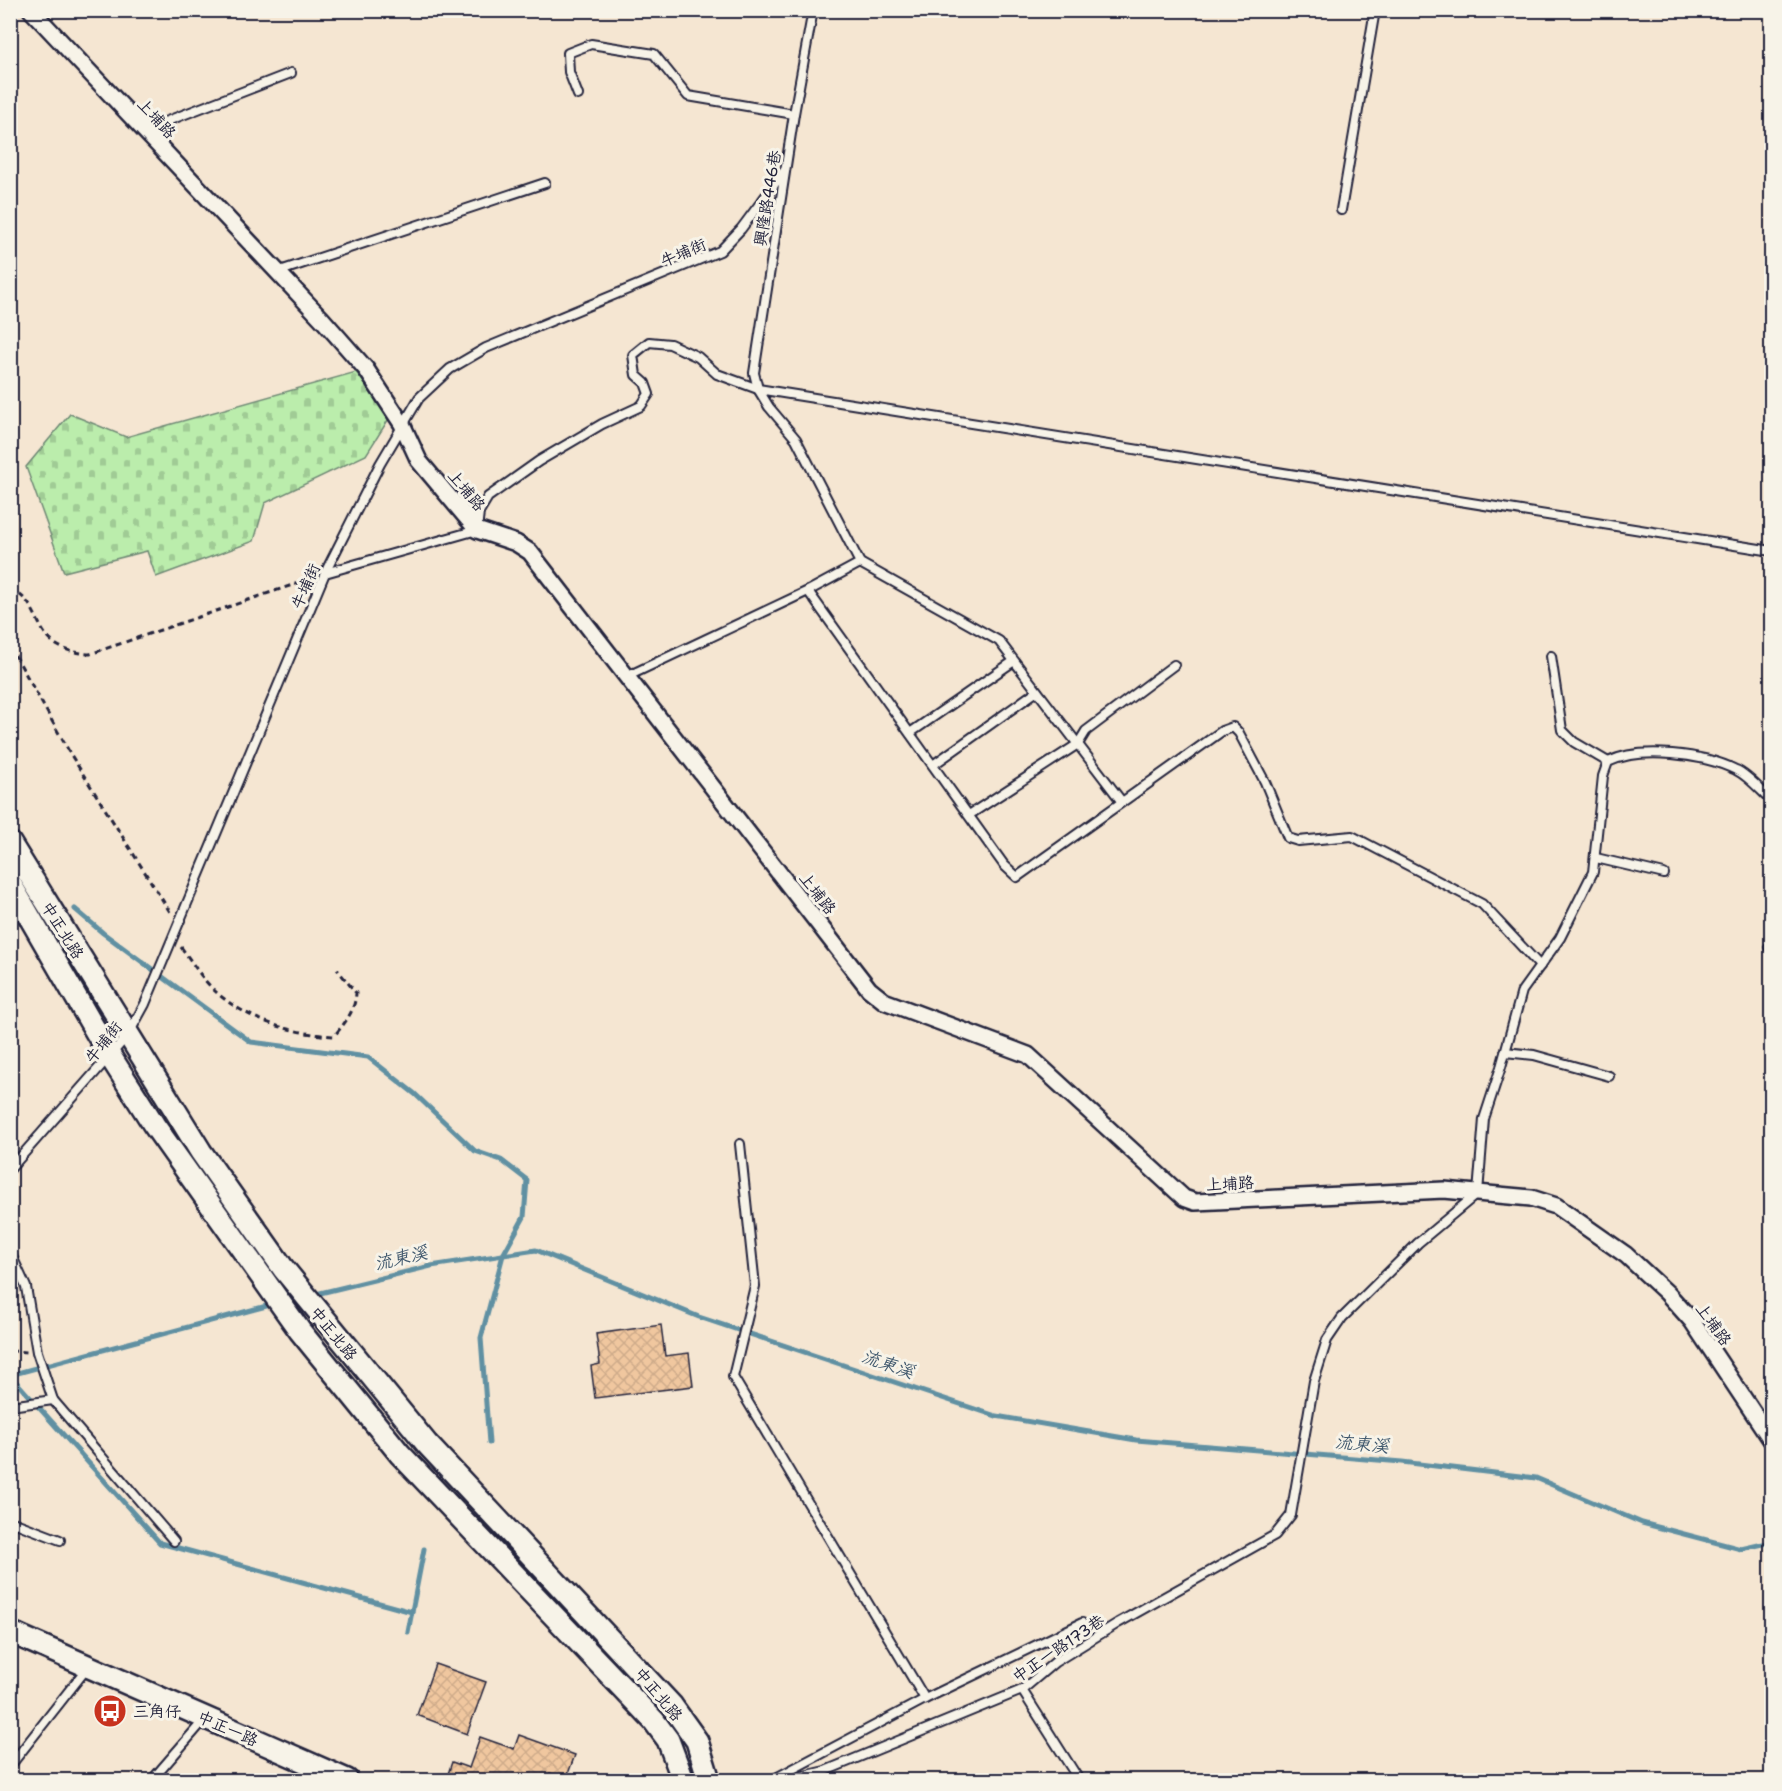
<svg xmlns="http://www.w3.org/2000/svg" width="1782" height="1791" font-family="'Shantell Sans','LXGW WenKai TC',sans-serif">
  <defs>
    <pattern id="cemetery-stones" width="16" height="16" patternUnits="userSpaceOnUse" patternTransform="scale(1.5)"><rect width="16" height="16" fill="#bbedac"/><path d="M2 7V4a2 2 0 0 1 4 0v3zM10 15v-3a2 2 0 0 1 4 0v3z" fill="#a0cb95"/></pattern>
    <pattern id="building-cross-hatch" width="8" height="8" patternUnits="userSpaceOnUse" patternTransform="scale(1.5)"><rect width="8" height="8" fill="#f0c79f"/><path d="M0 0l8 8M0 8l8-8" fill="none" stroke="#ceab8a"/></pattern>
  </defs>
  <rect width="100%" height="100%" fill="#f5e6d2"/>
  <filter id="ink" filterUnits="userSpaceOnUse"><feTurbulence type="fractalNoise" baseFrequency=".0167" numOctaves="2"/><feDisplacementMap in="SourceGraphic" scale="12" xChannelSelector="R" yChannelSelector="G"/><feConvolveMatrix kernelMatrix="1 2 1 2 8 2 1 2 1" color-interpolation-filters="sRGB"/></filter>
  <g filter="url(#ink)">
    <path fill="url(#cemetery-stones)" stroke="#6e8874" stroke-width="1.5" d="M356,372L390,417L366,455L265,503L254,541L156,577L147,551L64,572L26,467L70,414L126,437Z"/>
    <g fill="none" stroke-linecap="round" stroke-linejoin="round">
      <g stroke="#6090a2" stroke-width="5">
        <path d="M75,909L103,933L251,1042L368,1057L415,1094L475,1151L501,1160L527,1180L524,1217L503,1255L481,1338L489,1443"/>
        <path d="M312,1295L431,1266L536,1250L699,1317L996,1416L1136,1440L1402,1462L1536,1478L1642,1523L1741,1549L1772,1542"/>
        <path d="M274,1304L10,1375L160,1543L412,1612"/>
        <path d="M408,1632L424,1549"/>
      </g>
    </g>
    <g fill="url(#building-cross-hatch)" stroke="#22223b" stroke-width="1.5">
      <path d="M661,1325L665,1356L689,1353L693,1386L595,1398L591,1366L600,1364L596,1334Z"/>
      <path d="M435,1664L486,1682L467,1734L417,1715Z"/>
      <path d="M519,1735L575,1755L566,1779L550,1773L547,1780H446L452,1762L469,1768L480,1737L514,1749Z"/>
    </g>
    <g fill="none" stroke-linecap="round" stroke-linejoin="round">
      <defs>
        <g id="lane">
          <path d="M813,10L794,114L754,373L758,389L769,407L796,439L860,563L999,641L1122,802"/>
          <path d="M578,95L569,72L568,53L591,44L654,54L688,96L794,114"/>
          <path d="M144,130L291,73"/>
          <path d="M1341,210L1375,10"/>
          <path d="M277,272L545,183"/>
          <path d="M325,573L477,530L479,512L488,497L539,461L602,424L641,406L649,394L645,383L636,375L633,355L649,342L670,344L698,357L717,374L758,389L1772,551"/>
          <path d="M808,591L1004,865L1017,877L1222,731L1233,727L1239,733L1265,782L1288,838L1298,841L1352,836L1482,904L1540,966"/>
          <path d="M1551,656L1562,730L1574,742L1608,762"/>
          <path d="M628,676L808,591L860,563"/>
          <path d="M910,733L1014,661"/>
          <path d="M933,765L1037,691"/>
          <path d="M969,815L1078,744L1086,731L1174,665"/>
          <path d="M1596,858L1664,874"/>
          <path d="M1769,947L1772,945"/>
          <path d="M1505,1052L1534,1055L1609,1076"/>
          <path d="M740,1144L755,1286L733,1377L925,1699L772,1780"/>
          <path d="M10,1169L128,1035L145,1004L325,573L380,464L419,398L450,369L486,348L720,251L741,229L785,170"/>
          <path d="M10,1252L26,1287L37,1352L53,1400L174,1541"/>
          <path d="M10,1406L53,1400"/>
          <path d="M10,1521L60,1540"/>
          <path d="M1022,1690L1079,1780"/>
          <path d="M925,1699L1082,1623"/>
          <path d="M10,1766L87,1668"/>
          <path d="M152,1780L204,1720"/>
          <path d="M787,1780L825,1771L1022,1690L1055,1662L1118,1623L1275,1535L1291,1515L1314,1381L1327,1340L1342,1318L1418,1243L1478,1193L1484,1119L1501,1067L1522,991L1560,938L1593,872L1603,776L1608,762C1640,746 1704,754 1736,770C1749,776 1761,791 1772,801"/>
        </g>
        <path id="street" d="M31,10L322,319L366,369L402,424L419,461L477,530L516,543L530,552L869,989L884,1001L1028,1055L1184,1198L1195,1202L1444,1190L1531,1198L1556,1206L1626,1255L1667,1293L1692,1321L1772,1441"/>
        <g id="secondary">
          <path d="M10,843L201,1152L283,1268L427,1444L672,1706L697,1741L709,1780"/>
          <path d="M10,883L110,1056L154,1125L300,1331L400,1454L654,1721L668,1740L683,1780"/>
          <path d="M10,1632L347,1780"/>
        </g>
      </defs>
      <use href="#lane" stroke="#22223b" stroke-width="12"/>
      <use href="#street" stroke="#22223b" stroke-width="20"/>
      <use href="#secondary" stroke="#22223b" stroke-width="26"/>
      <g stroke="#22223b" stroke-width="3" stroke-dasharray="6 4.5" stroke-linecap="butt">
        <path d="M10,589C49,606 26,650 90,654L310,579"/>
        <path d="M10,646L71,755L170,912"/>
        <path d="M181,947C192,962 202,979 215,991C246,1020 293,1034 334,1036C345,1023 355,1011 356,993L337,969"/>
        <path d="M10,1351L27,1352"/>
      </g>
      <use href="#lane" stroke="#f7f3e8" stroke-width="8"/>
      <use href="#street" stroke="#f7f3e8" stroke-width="15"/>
      <use href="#secondary" stroke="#f7f3e8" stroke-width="21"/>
    </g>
  </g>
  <defs>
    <symbol id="bus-disc" viewBox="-11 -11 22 22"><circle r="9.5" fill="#c8321e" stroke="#f7f3e8"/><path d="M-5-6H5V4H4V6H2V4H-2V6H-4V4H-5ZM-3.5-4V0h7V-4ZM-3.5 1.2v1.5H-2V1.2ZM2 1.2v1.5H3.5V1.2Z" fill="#fff"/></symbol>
  </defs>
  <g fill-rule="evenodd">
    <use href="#bus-disc" x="91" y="1692" width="38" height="38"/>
  </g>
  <g text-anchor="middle" stroke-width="6" stroke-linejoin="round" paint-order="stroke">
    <g font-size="16" fill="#22223b" stroke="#f7f3e8">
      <text transform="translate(157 118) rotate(47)" y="6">上埔路</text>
      <text transform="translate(767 198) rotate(-81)" y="6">興隆路446巷</text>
      <text transform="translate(683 252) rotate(-23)" y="6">牛埔街</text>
      <text transform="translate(467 490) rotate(50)" y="6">上埔路</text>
      <text transform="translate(305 586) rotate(-66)" y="6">牛埔街</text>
      <text transform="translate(818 893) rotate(52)" y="6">上埔路</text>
      <text transform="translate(63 930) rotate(58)" y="6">中正北路</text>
      <text transform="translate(103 1042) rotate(-51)" y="6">牛埔街</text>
      <text transform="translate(1230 1183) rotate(-3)" y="6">上埔路</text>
      <text transform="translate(1714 1324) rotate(54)" y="6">上埔路</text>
      <text transform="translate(334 1333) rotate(51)" y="6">中正北路</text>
      <text transform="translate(1058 1648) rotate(-34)" y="6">中正一路173巷</text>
      <text transform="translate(659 1694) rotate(50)" y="6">中正北路</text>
      <text transform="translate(228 1728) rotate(24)" y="6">中正一路</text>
    </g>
    <g font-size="16" fill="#22223b" stroke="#f7f3e8" text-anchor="start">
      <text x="133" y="1717">三角仔</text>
    </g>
    <g font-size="18" font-style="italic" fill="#41596e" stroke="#f7f3e8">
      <text transform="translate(401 1258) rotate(-13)" y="6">流東溪</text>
      <text transform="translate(888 1364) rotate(19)" y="6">流東溪</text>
      <text transform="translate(1362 1444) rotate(5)" y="6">流東溪</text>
    </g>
  </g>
  <rect width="1782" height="1791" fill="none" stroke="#f7f3e8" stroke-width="36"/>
  <rect x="18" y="18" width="1746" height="1755" fill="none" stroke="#22223b" stroke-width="2" filter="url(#ink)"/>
</svg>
